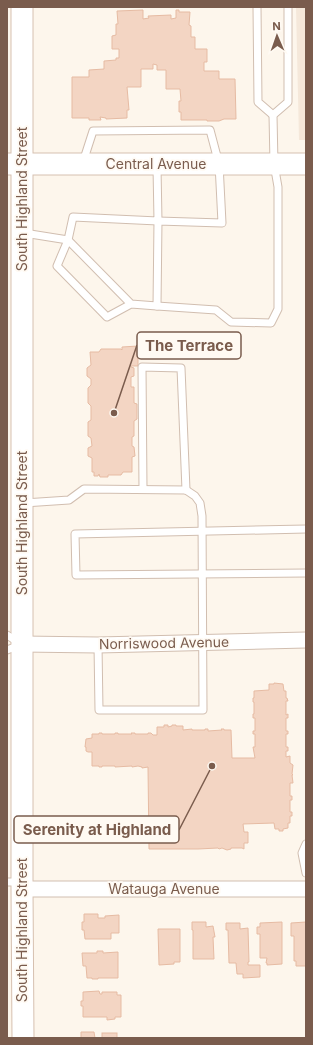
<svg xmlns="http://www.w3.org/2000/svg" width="313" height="1045" font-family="Inter,sans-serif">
  <rect width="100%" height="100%" fill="#fdf6ec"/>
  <path fill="#f5e8da" d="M296,7H306V140H299Z"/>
  <g fill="#f3d5c3" stroke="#e6bba3">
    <path d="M143,10V19L149,18L148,16L171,15V19L176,18V10H179V12H190L189,25L191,26V37H195V49H207V62H204V71H219V79H235L236,119H224L219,121H207V120H181V112H179V101H181L180,89H166V70H157V65L153,64V69H141V87H127L129,110H127V118L106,119V118L100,117L101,120H89V118H72V77H89V70L104,69V61L116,60V58H119V49H112V36L116,35V24H118L117,11Z"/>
    <path d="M138,346V366H131V367L134,368V376L131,377V387H134V403L137,404V419L134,421V436L132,437V446L134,447L135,456L132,457V472H123L121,475H108V477H100L99,474L98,476H94V472H92V458L88,456V448L92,446L91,438L88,436V422L91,420V406L88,403V388L91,385V379L87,376V368L91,365L90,352H99L101,349H121L122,350V347Z"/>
    <path d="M274,683L283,684L284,691H286V698H287L288,701H286V715L288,714V718H286V731H288V734H286V747H288V751H286V757L290,756V763L293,765L292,774L293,775H292L293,783H290V796H292V800H290V812H292V816H290V823H288V828L283,829V831H279V829H275L274,823L243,824L244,832H248V843H244V849L242,848H231V849L227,850L222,848L219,849L218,848L198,849H149L148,767L142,768V767L138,766L132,767V766L115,767V766H102V767H99V766H92V752H88L86,751V747H85L86,739L92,738V734H99V733H102V734H115V733H118V734H132L131,733H135V734H148V733H151L153,735H157V727H164V725H168V727L172,726V725H176V726H183V730L192,729V730H205V729H208V731L222,730L221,729H224V730H231L232,758H255L253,747H255V734H253V731H255V718H253V714H254V702H253V698H254V691L269,690V684H274Z"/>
    <path d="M84,914H98V918H105V916L119,915V933H111V939H85L84,930H82V922H84Z"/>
    <path d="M192,922H206V927L213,926L215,937H213L214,959H193V930H192Z"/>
    <path d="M282,922V964L267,965V963H266L267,958H260V934H257V927H260V923Z"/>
    <path d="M306,922V966H296V961H294V936H291V923Z"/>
    <path d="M226,923H240V929L248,928L249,962H248V965H260V977L243,978V974H237L236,963H229L228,930H226Z"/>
    <path d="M158,929H180V962H174V964L159,965Z"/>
    <path d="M97,951H103V953L118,952V978H98V979H92V978H87L86,966H83L82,953H97Z"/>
    <path d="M99,991L100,994H102V992H117V995H121V1017H115V1019L107,1020V1017H83V1006H81V1001H83V992Z"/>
    <path d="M81,1032H94L95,1038H81Z"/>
    <rect x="102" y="1033" width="15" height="5"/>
  </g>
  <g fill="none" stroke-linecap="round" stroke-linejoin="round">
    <defs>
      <g id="lane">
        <path d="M257,7L258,102L273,115"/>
        <path d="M83,162L93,131L210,130L219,164L222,223L158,221L157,306L131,304L68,240L57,266L107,317L131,304"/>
        <path d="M24,233L68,240L73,217L158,221L157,167"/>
        <path d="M157,306L216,310L231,322L271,323L278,309V187L274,164L273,115L288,102V7"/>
        <path d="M143,489L142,367L181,368L186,490"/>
        <path d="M24,503L69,500L84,489L186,490L195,496L200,503L202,516L203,710H99L98,645"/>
        <path d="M306,529L75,534L76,575L306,573"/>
        <path d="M7,635L18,642"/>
        <path d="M7,650L20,645"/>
        <path d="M306,844L302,853L306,873"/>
        <path d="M7,882H20"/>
      </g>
      <g id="street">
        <path d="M22,644L98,645L306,640"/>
        <path d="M22,889H306"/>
      </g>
      <g id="secondary">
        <path d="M22,7V889L23,1038"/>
        <path d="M7,164H306"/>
      </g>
    </defs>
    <use href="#lane" stroke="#d1beb0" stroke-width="9"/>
    <use href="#street" stroke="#d1beb0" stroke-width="17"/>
    <use href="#secondary" stroke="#d6c0b0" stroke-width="23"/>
    <use href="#lane" stroke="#fff" stroke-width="7"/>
    <use href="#street" stroke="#fff" stroke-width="15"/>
    <use href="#secondary" stroke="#fff" stroke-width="21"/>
  </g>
  <g text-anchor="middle" stroke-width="3.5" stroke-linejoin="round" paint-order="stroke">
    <g font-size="14" fill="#7a5c4d" stroke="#fffaf3">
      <text x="156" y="169">Central Avenue</text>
      <text transform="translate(22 199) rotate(-90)" y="5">South Highland Street</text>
      <text transform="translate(22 523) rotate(-90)" y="5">South Highland Street</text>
      <text transform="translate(164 643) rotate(-1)" y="5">Norriswood Avenue</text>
      <text x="164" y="894">Watauga Avenue</text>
      <text transform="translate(22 930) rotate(-90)" y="5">South Highland Street</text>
    </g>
  </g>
  <path fill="none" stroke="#7a5c4d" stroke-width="1.5" d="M114 413L137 345M212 766L179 830"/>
  <g fill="#7a5c4d" stroke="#fffaf3" stroke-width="1.5">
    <circle cx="114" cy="413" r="4"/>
    <circle cx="212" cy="766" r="4"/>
  </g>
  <g fill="#fffaf3" stroke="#7a5c4d" stroke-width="1.5">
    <rect x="137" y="332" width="104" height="27" rx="4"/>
    <rect x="14" y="816" width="165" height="27" rx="4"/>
  </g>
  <g font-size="15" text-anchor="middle" font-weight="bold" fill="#7a5c4d">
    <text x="189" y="351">The Terrace</text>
    <text x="97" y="835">Serenity at Highland</text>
  </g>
  <rect width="313" height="1045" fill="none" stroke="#7a5c4d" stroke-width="16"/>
  <g transform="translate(277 36) rotate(358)" stroke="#fffaf3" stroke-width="3" paint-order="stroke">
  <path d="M0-3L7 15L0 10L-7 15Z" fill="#7a5c4d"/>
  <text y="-6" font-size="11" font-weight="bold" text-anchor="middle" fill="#7a5c4d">N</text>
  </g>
</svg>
